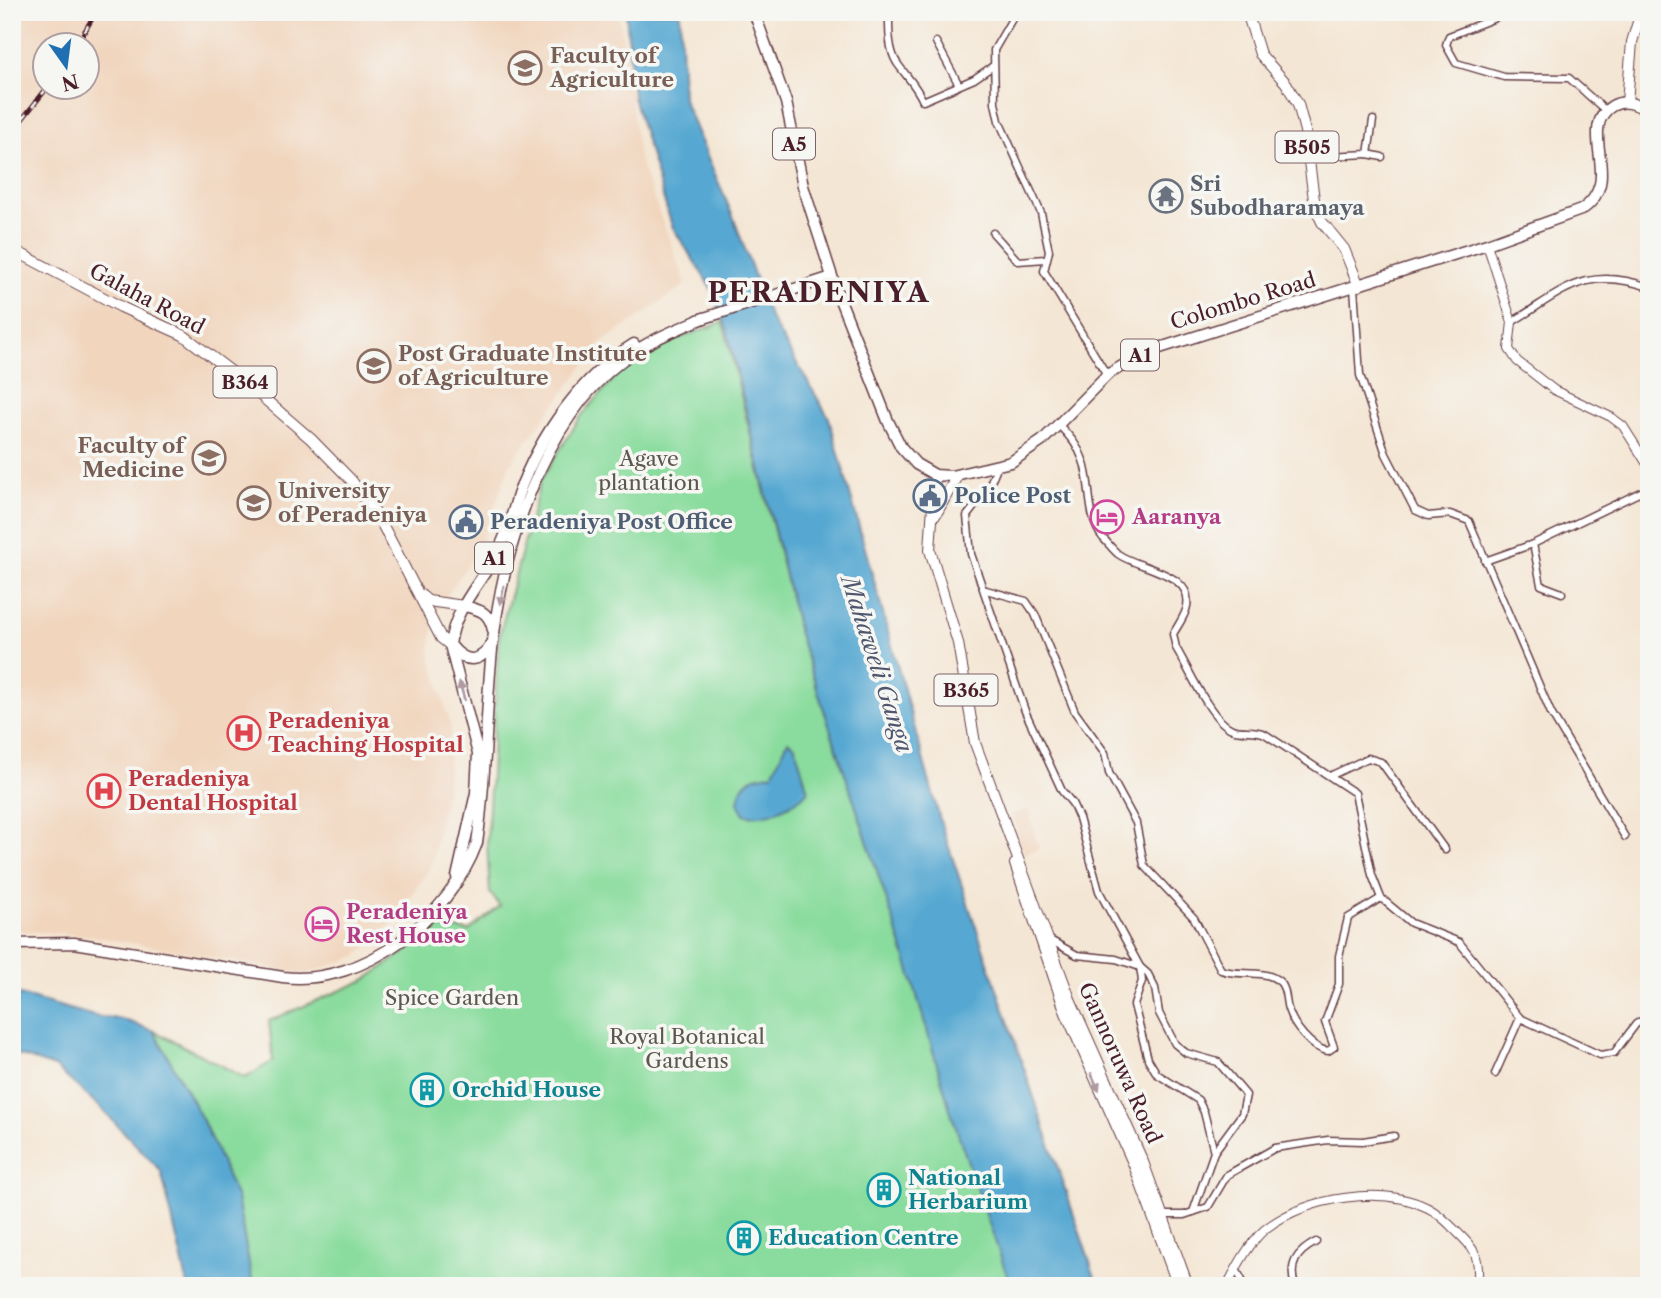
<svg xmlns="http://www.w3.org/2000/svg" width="1661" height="1298" font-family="'Libre Caslon Text',serif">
  <rect width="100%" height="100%" fill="#f6f6f2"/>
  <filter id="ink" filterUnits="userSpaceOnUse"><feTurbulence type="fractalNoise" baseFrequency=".0143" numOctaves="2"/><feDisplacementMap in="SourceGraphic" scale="14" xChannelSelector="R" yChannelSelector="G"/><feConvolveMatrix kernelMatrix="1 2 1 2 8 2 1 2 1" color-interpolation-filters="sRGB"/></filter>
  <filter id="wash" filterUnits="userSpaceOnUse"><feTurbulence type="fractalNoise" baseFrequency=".00686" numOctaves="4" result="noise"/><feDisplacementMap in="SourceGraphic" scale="28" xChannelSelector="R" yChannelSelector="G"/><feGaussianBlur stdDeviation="1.57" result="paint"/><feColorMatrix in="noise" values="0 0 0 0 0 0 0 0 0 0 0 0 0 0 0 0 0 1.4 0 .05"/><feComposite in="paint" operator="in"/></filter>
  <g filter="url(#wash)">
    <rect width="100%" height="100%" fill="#f4e6d4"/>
    <g fill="#f1d5bd" fill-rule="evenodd">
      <path d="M12,12H619L639,159L686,284L599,345L510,464L482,542L435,615L430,652L451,728L447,785L431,867L392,923L357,956L306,974L92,936L12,930ZM46,46H88V88H46Z"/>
      <path d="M1028,810L1039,849L1024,854L1011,814Z"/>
    </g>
    <path fill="#89dc9d" stroke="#6a7e64" stroke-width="2" d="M723,322L799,634L908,965L952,1116L1012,1286H253L237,1198L203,1121L154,1031L245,1078L273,1061L269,1021L365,980L441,927L469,931L500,906L490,893L487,843L499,637L541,480L581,416L620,372L664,344Z"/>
    <g fill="#57a8d2" stroke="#50647e" stroke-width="2">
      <path d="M626,12H680L683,99L734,219L769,316L829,418L942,827L1098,1286H1012L1009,1281L952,1116L908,965L799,634L727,330L711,288L672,226L633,97Z"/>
      <path d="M788,741L795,746L808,791C794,806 764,820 744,814L738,803C740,780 752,776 772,774Z"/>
      <path d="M20,995L98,1017L122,1019L154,1031L203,1121L237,1198L253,1286H188L161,1171L100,1107L55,1067L12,1053V996Z"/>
    </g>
  </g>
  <g filter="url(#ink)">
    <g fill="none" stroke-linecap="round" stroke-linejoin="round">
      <defs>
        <g id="minor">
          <path d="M889,12C889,28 888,49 897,63C906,76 916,85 923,101L974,79L993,66"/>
          <path d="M1016,12L994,50L995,103L999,121L1041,213L1049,251L1044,271L1107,375"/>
          <path d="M1495,18L1449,36L1446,45L1456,63L1504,77L1569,78L1606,111"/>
          <path d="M936,42L959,85"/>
          <path d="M1642,107L1649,87"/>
          <path d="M1368,154L1382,157"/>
          <path d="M1308,157L1368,154L1373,120"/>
          <path d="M993,233L1018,261L1046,259"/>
          <path d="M1354,287L1360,375L1386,454L1415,510L1428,516L1450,514L1469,521L1551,713L1625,837"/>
          <path d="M1512,322C1564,291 1584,265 1649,287"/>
          <path d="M1059,425C1069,436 1078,445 1083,460C1092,484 1086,517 1103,538C1108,543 1113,550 1118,554C1138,569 1198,573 1186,610C1183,619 1177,627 1173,634L1176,648C1189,669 1210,720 1232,729C1242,733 1254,729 1265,734L1355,793L1372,875L1381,898L1411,923L1459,942L1520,1018L1600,1055L1614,1053L1636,1024L1649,1016"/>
          <path d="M997,467L988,489L967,516L971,554L1025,711L1062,791L1072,803L1079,818L1099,891L1140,967L1142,981L1134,1005L1148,1059L1157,1074L1198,1100L1204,1112L1214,1152"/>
          <path d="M1485,561L1533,544"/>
          <path d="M986,590L1026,601L1035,614L1075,712L1105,753L1109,773L1136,823L1144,865L1194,918L1221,970C1239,977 1265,968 1280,982C1287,989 1285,1000 1288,1009C1293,1025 1311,1049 1328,1051L1334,1047L1325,1022L1339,984V956L1348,918L1381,898"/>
          <path d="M1562,593L1541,585L1533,544L1649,488"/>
          <path d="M1332,775L1368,758L1381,762L1445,850"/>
          <path d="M1050,940L1077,955L1116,959L1140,967L1148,974L1155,988L1159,1013L1175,1044L1186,1053L1218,1062L1246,1095L1242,1114L1214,1152L1193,1212"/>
          <path d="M1495,1074L1520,1018"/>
          <path d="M1162,1215H1184L1208,1207L1227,1175L1275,1148L1328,1140L1363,1141L1394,1136"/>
          <path d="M1236,1269L1245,1286"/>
          <path d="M1295,1286C1288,1264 1297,1252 1316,1242"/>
        </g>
        <g id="tertiary">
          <path d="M1487,244L1512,322L1509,349L1517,361L1554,390L1611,417L1623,426L1649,467"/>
          <path d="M1220,1286L1228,1284C1237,1266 1252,1238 1268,1227C1309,1197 1382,1185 1428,1208C1440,1214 1448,1223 1457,1232C1474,1248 1479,1255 1478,1278L1484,1286"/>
        </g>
        <g id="primary">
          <path d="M1247,12L1260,54L1286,83L1298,104L1305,131L1315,207L1322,222L1344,249L1359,286"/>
          <path d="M1627,102L1632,42L1641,12"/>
          <path d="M12,249L121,307L183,335L245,382L311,439L351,480L379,518L441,638L450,645"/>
          <path d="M935,475L930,550L958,643L975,743L1070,999L1143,1162L1188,1286"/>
          <path d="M936,514L957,476"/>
          <path d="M421,595L428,601L464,606"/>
          <path d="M1015,864L1066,1013L1134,1165L1178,1286"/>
        </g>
        <g id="trunk">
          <path d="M754,12L786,102L803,186L837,292L888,421L901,447L916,464L935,475L951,476L1011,462L1042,441L1107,375L1144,353L1487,244L1581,210C1591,204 1597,196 1600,184C1606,160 1585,122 1612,106C1625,98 1637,105 1649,111"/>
          <path d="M698,320L832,277"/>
          <path d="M464,606C481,610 489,612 493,630"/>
          <path d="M452,647C466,664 480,663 492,644"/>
          <path d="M457,877L476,793L478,754L450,645C454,608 482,582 498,551C508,533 512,514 518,495C539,437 581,376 634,344"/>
          <path d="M12,944L74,943L283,977C365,987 450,916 477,843C487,776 485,708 493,641C504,547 542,423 620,362C645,342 675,330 704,318"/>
        </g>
      </defs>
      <use href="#minor" stroke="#643d44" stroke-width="9"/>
      <use href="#tertiary" stroke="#643d44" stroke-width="10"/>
      <use href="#primary" stroke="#643d44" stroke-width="12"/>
      <use href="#trunk" stroke="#643d44" stroke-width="13"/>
      <use href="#minor" stroke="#fff" stroke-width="6"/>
      <use href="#tertiary" stroke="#fff" stroke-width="8"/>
      <use href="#primary" stroke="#fff" stroke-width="10"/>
      <use href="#trunk" stroke="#fff" stroke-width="10"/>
      <defs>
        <g id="rail">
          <path d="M76,46L96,12"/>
          <path d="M12,132L47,88"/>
        </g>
      </defs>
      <use href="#rail" stroke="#4a1f2b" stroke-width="5"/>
      <use href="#rail" stroke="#f6f6f2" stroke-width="2.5" stroke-dasharray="8" stroke-linecap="butt"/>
    </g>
    <defs><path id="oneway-solid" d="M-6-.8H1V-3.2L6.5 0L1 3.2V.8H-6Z" transform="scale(1.75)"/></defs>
    <g fill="#ae9aa0">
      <use href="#oneway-solid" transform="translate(502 595) rotate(102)"/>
      <use href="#oneway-solid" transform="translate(462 691) rotate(-106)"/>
      <use href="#oneway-solid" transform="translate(1095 1082) rotate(66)"/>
    </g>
  </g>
  <defs>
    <symbol id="university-ring" viewBox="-11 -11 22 22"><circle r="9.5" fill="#f6f6f2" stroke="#8d6e63" stroke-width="1.5"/><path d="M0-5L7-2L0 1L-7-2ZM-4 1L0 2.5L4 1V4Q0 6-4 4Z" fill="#8d6e63"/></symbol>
    <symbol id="temple-ring" viewBox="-11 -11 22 22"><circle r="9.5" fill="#f6f6f2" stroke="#6b7280" stroke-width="1.5"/><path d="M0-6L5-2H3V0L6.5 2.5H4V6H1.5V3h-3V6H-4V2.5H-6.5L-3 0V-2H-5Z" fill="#6b7280"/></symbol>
    <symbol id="civic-ring" viewBox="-11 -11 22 22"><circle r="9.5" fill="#f6f6f2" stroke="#5c6f8a" stroke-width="1.5"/><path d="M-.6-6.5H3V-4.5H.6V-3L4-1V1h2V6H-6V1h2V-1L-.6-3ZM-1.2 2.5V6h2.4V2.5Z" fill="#5c6f8a"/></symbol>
    <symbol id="hotel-ring" viewBox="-11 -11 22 22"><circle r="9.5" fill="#f6f6f2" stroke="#d1479c" stroke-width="1.5"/><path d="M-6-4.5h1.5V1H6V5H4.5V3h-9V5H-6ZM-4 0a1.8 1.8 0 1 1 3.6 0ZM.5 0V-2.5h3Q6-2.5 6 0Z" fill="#d1479c"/></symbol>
    <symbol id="hospital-ring" viewBox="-11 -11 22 22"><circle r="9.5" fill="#f6f6f2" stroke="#e0444e" stroke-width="1.5"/><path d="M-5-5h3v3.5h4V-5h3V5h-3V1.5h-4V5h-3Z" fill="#e0444e"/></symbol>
    <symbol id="building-ring" viewBox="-11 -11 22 22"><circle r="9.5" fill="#f6f6f2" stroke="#0f9aa8" stroke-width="1.5"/><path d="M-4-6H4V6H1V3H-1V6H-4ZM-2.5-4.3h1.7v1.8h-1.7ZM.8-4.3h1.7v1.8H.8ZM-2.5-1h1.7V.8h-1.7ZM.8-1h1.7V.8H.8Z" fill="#0f9aa8"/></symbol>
  </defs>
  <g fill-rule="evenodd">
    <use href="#university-ring" x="506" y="49" width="38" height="38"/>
    <use href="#temple-ring" x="1147" y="177" width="38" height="38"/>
    <use href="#university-ring" x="355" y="347" width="38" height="38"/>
    <use href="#university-ring" x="190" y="439" width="38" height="38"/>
    <use href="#civic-ring" x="911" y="477" width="38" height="38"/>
    <use href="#university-ring" x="235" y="484" width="38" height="38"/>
    <use href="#hotel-ring" x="1088" y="498" width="38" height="38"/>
    <use href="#civic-ring" x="447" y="503" width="38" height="38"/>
    <use href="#hospital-ring" x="225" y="714" width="38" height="38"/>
    <use href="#hospital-ring" x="85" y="772" width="38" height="38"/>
    <use href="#hotel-ring" x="303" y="905" width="38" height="38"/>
    <use href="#building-ring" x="408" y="1071" width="38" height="38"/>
    <use href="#building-ring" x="865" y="1171" width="38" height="38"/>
    <use href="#building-ring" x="725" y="1219" width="38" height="38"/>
  </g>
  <g text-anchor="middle" stroke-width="7" stroke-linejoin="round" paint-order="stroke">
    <g fill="#f6f6f2" stroke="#7e6067" stroke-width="2">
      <rect x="773" y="128.5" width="42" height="31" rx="5"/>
      <rect x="1275.5" y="131.5" width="63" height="31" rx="5"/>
      <rect x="1121" y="339.5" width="38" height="31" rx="5"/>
      <rect x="213.5" y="366.5" width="63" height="31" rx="5"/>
      <rect x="475" y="542.5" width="38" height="31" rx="5"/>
      <rect x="934.5" y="674.5" width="63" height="31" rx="5"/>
    </g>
    <g font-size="19" font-weight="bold" fill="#4a1f2b">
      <text x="794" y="151">A5</text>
      <text x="1307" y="154">B505</text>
      <text x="1140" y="362">A1</text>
      <text x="245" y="389">B364</text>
      <text x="494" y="565">A1</text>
      <text x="966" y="697">B365</text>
    </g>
    <g font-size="21" font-weight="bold" fill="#785e54" stroke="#f6f6f2" text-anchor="start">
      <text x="550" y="63">Faculty of<tspan x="550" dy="24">Agriculture</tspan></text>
      <text x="398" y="361">Post Graduate Institute<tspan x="398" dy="24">of Agriculture</tspan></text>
      <text x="184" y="453" text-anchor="end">Faculty of<tspan x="184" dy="24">Medicine</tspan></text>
      <text x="278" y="498">University<tspan x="278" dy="24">of Peradeniya</tspan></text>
    </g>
    <g font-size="21" font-weight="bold" fill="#5b616d" stroke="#f6f6f2" text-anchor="start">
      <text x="1190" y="191">Sri<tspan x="1190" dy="24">Subodharamaya</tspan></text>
    </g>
    <g font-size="21" fill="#4a1f2b" stroke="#f6f6f2">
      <text transform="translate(147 299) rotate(28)" y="7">Galaha Road</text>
      <text transform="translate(1243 301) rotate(-17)" y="7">Colombo Road</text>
      <text transform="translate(1120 1063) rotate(66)" y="7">Gannoruwa Road</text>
    </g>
    <g font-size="21" fill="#5d584d" stroke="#f6f6f2">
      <text x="649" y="466">Agave<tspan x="649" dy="24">plantation</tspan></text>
      <text x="452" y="1005">Spice Garden</text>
      <text x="687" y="1044">Royal Botanical<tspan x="687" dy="24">Gardens</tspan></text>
    </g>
    <g font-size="21" font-weight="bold" fill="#4e5e75" stroke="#f6f6f2" text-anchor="start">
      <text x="954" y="503">Police Post</text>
      <text x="490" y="529">Peradeniya Post Office</text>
    </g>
    <g font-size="21" font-weight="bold" fill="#b23c85" stroke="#f6f6f2" text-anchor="start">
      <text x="1132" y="524">Aaranya</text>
      <text x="346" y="919">Peradeniya<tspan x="346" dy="24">Rest House</tspan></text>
    </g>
    <g font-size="21" font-weight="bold" fill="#be3a42" stroke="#f6f6f2" text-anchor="start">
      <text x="268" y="728">Peradeniya<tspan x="268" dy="24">Teaching Hospital</tspan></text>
      <text x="128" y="786">Peradeniya<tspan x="128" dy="24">Dental Hospital</tspan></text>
    </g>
    <g font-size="21" font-weight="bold" fill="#0d838f" stroke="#f6f6f2" text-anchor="start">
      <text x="452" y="1097">Orchid House</text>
      <text x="908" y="1185">National<tspan x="908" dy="24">Herbarium</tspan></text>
      <text x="768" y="1245">Education Centre</text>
    </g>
    <g font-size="23" font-style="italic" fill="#4f566e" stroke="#f6f6f2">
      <text transform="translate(877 664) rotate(72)" y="8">Mahaweli Ganga</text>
    </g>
    <g font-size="28" font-weight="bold" letter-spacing="2" fill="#4a1f2b" stroke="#f6f6f2">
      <text x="819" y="302">PERADENIYA</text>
    </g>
  </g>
  <rect width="1661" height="1298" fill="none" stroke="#f6f6f2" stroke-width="42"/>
  <g transform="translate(66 66) rotate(166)"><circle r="33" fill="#f6f6f2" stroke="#b1a0a2" stroke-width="2"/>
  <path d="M0-5L12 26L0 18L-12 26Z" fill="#1f6fb2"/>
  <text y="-10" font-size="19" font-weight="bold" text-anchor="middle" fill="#4a1f2b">N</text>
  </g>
</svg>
